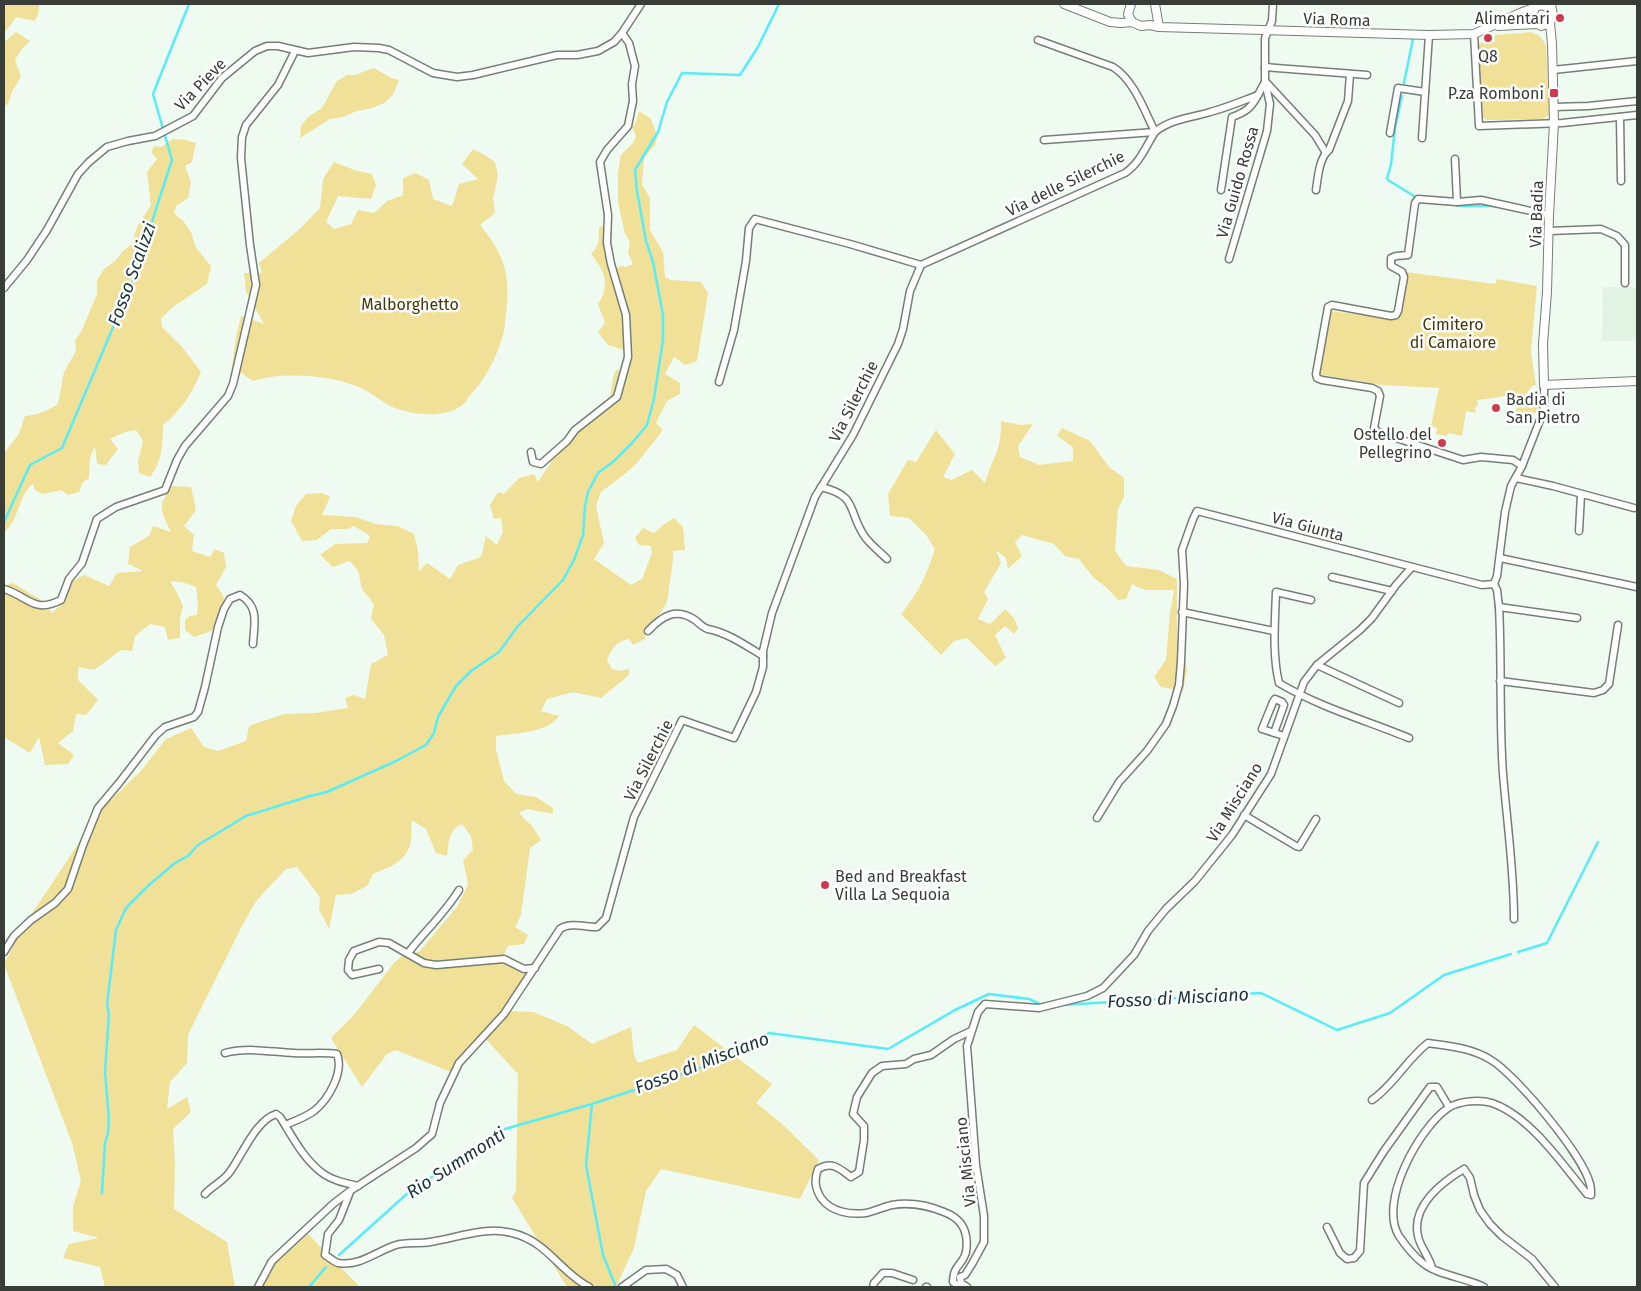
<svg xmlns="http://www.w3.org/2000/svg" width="1641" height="1291" font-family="'Fira Sans',sans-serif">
  <rect width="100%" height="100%" fill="#effbf1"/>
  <path fill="#e1f4e4" d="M1603,287H1637V341H1602Z"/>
  <g fill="#f0e098">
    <path d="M4,4H39V11L35,21L16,17L10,26L4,33Z"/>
    <path d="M16,32L30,41L21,50L15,60L21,76L12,92L8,104L4,106V42Z"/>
    <path d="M1531,32L1540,36L1546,45L1549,115L1543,119L1488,120L1483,118L1478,43L1495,42V35Z"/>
    <path d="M374,68L391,78L399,80L393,95L384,103L372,108L357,111L343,117L330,119L300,138L301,126L308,117L322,108L337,81L347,75H355Z"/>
    <path d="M639,111L651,119L657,136L655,145L644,158L642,184L650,198V230L663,252L665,277L671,280L701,282L708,293L697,361L685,365L674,357L665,374L680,383V394L667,401L656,423L663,430L637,463L626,473L601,492L596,506L604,543L594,559L631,585L642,579L652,553L651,546L639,545L635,538L643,528L654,533L663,525L674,518L683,527L685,550L673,551V560L667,602L661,612L647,626L645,639L633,645L629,639C617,641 611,649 607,660L612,669L621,671L629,669V675L601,698L573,692L547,699L541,711L559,716C547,733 516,733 496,736V750L504,781L516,794L536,797L553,808V814L527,809L519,813L532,826L541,840L530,848L521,915L515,927L528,935L524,944L508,946L501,961L527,973L507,1011L533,1012L567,1026L592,1044L631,1027L634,1056L638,1063L677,1050L694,1025L772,1084L756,1103L780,1122L819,1160L800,1199L661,1169L646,1191L634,1248L616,1287H567L512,1198L516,1191L518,1074L483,1036L451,1072L396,1050L387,1054L362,1087L331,1038L354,1015L394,963L404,954L419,952L457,907L468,884L463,860L473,850L471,836L462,824C448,830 449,842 447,856L436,853L426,829L412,820C411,826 412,834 411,840C408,861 390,867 373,874L367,886L351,894L336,895L329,929L319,909L320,897L297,867L286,869L256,901L241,928L188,1035L187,1063L170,1082L167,1109L187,1097L191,1112L173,1129L175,1164L174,1209L227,1242L235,1287H105L100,1267L63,1258L69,1244L99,1238L73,1231V1206L81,1181L72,1143L4,964L27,921L102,808L140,772L166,739L191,728L204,747L218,751L246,741L249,726L284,714L316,713L348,708L345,698L353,695L365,699L371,664L388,655L384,635L371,619L374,604L362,589L358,571L350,561L333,567L320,555L335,544L367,543L370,536L354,526L347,529H331L317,540L302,541L291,521L296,506L306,494L322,493L330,497L322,515L356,517L375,524L398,526L414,534L418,551L419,571L427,563L450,579L458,565L481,557L486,536L497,545L503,532L501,518L494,519L490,505L498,492L504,494L519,478L534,474L538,482L554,458L595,411L610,397L613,378L616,370L628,372L630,352L608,345L598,332L605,323L598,304C611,284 604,270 591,254C600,246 599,239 599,227L608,224L616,268L621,266L626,267L633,264L628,253L630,242L625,234L618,202V172L621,155L633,143L636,136L632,127L636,122Z"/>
    <path d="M173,139L186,140L196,143L192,162L185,166L191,182L188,198L176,206L174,213L184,222L191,232L196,248L211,266L207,284L173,307L161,318L162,327L182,347L201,372C192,393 181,411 163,425C163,444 162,462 150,477L139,473L138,461L143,441L136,430L125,432L110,439L118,449L106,465L97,464L95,447C88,457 90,467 89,478L83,482L79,492L68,495L61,490L42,494L35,490L33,484C18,495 19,521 4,532V453L19,434L25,416C38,415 47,411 58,404L64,372L76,351L75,341L82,330L97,294V280L104,269L115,261L123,251L132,244L137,227L151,205L147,172L157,159L151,152L154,146L161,147Z"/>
    <path d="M473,149L483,154L495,162L498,176L493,198L495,213L480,225C504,254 511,275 506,313C505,320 505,328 503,335C496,359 485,380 468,398C466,401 464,404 461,406C444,418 416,415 398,409C385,405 374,394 361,388C333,375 282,371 253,381L232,367L236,337L241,316L264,324L246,292L244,273H262L259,263L302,227L320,208L323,179L334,162L357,171L372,174L376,185L371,199L338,196L326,222L334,229L351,224L358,210L374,213L387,201L403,195V178L416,173L429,180L433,199L452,206L459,184L478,179L462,164Z"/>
    <path d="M1406,272L1495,284L1497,279L1537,286L1531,351L1536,385L1532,386L1519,404L1516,405L1514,395L1477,400L1478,405L1475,408L1476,413L1466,411L1462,436L1448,433L1447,436L1436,434L1437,428L1431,426L1438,392L1440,388L1381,385L1318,374L1329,311L1399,319Z"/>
    <path d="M1533,393L1538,395L1539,411L1536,413L1517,415L1516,409L1525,404Z"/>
    <path d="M1001,421L1021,425L1033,424L1018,446L1020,457L1039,465L1073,461V447L1057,436L1062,428L1090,441L1109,467L1124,478V497L1118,509L1115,551L1126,566L1159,570L1177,579V641L1187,669L1183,691L1161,687L1154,677L1166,660L1170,613L1174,590H1145L1132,584L1126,599L1118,600L1107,588L1093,577L1079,559L1065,556L1054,544L1022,535L1015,542L1022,556L1008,569L1006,558L996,550L1001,563L984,592L988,599L978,619L990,624L1005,609L1014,618L1018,628L1014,634L1005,626L995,635L1006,658L995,666L967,638L954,641L941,655L901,614C919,592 926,576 935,549L926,535L909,518L890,516L888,494L908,460L916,462L936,430L955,454L943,477L951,480L972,470L985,483C993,457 1002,450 1001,421Z"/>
    <path d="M172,486L191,487L196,510L184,526L194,535L192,551L210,557L215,549L224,553L226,567L216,585L223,595L226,613L211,631L194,637L185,630V620L189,616L197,615L198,604L196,587L182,582L170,581L177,593L183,606L180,619V638L168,640L165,627L150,624L135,636L132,651L121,650L94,670L78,667V680L98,700L86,715L76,714L73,731L58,743L74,755L68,764L45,765L39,737L30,753L4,737V586L13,583L41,600L52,613L61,605L73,581L84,575L109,586L117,573L143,571L128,564L130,547L149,536L153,526L171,532C160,509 157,508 172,486Z"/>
    <path d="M308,1234L359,1286L356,1287H261L275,1264Z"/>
  </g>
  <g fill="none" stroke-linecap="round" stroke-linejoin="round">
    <g stroke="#56ecf8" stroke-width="2.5">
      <path d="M1404,83L1413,39"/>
      <path d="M1402,96L1395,128L1391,165L1387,178L1388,180L1414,196"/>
      <path d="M1459,206H1496"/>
      <path d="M4,522L30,465L62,448L133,280L172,160L153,94L189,4"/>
      <path d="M1518,952L1547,943L1598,842"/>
      <path d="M1062,1005L1261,993L1337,1030L1390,1013L1444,975L1511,954"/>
      <path d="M102,1193L105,1143L108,1133L109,1119L105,1072L109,1014L107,1005L116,930L126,908L149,885L175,863L188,856L198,845L246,816L310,796L327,792L396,761L426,745L434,733L438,717L456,686L471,671L499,652L518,626L563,580L574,560L583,535L585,506L588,492L598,473L614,461L632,443L647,425L654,399L663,340V315L653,262L646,241L637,191L635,170L658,132L667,102L682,73L740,75L758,47L779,4"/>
      <path d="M339,1255L409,1192L505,1129L592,1104"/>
      <path d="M309,1287L326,1267"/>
      <path d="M616,1287L603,1255L586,1165L592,1104L698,1069L769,1033L888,1049L955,1010L989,994L1029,999L1042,1005"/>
    </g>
    <defs>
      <g id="minor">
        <path d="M1474,34L1479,126L1562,123L1637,115"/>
        <path d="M1038,40L1113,67C1134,80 1144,110 1155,132L1044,140"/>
        <path d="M1265,67L1367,75"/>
        <path d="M1553,70L1637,61"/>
        <path d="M1266,82L1315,135L1326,153"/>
        <path d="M1554,107L1588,106L1637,101"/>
        <path d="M1620,117L1621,181"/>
        <path d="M1390,133L1398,88L1425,92"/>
        <path d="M1422,138L1429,35"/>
        <path d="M1455,159L1457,202"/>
        <path d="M1221,190L1232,117C1246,112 1251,108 1258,95"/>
        <path d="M1316,190C1318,177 1319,158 1329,150L1348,101L1350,74"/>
        <path d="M1549,231L1601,229L1617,236L1625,245V283"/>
        <path d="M1229,259L1267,131L1270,104L1265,82"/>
        <path d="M921,265L1125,173C1140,163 1146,146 1155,132C1170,119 1191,118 1210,112C1226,108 1242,101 1258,95L1265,82V38L1272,21L1273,4"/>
        <path d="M4,288L27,260L47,230L78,174L89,162L107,147L128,141L155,136L193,116L222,78L255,51L267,46H278L308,53L354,47L379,48L389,50L433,73L457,77L473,75L557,55H577L598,51L614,42L622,33L641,4"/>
        <path d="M719,382L734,330L746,261L749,228L755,219L850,244L921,265"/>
        <path d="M531,452L533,462L541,464L567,441L575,430L617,397L628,357L626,315L611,264L607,243L608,215L600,162L607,150L628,126L633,101L632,84L635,66L629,43L622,33"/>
        <path d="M1522,466L1513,460L1481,457L1463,460L1378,432L1374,428L1380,396L1378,391L1372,388L1322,380L1317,378L1316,374L1328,307L1332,305L1391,316L1396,315L1398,311L1404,277L1402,272L1391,266V258L1396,256L1408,255L1415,203L1418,199L1457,202L1481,200L1549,215"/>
        <path d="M1516,478L1553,486L1634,508"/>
        <path d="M821,487C859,496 847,511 865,537C871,545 880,552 887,559"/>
        <path d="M1579,531L1581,495"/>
        <path d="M1500,558L1637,587"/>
        <path d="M1332,577L1392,591"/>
        <path d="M4,589C28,596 33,614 61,600L69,579L82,563L97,519L116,507L165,490L177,460L185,446L228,396L233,384L256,285L250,245L241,158L242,137L246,125L278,85L295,51"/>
        <path d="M1311,600L1276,592C1275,623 1272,653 1279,683C1319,707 1365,720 1409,738"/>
        <path d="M1499,607L1577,618"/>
        <path d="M1182,612L1274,631"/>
        <path d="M648,631C662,616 676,607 695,620C699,623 703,628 708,629C728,633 745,645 763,656"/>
        <path d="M1317,665L1399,703"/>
        <path d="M1500,681L1594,693L1603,690L1609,684L1618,625"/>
        <path d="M1274,733L1284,705L1282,702L1275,699L1273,702L1262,729L1284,736"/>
        <path d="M1244,815L1296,846L1299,847L1316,819"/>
        <path d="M1097,818L1119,782L1147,751L1166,724L1173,706L1179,685L1181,662L1184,584L1182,550L1193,519L1197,511L1482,585L1494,584"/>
        <path d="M1514,919C1514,870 1507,823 1503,774C1499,719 1502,663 1499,607L1497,590L1494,584L1497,576L1505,512L1511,486L1522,466L1542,415L1544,406V385"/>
        <path d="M4,952L14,936L31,920L55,903L68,889L83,845L98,808L119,783L156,735L165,727L194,717L198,712L205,687L218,627L224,609L230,599L240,595C260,607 254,624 253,644"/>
        <path d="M408,953C425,931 445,913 459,890"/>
        <path d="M379,969L352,975L348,970L349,960L354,951L379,942L389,943L424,963L436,965L504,959L524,969L535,968"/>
        <path d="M225,1053C248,1047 270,1052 294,1053C308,1054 323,1052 337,1054C344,1072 329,1099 314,1111C306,1117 295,1121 285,1125"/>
        <path d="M1372,1100C1394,1085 1407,1059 1428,1043C1449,1046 1472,1048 1491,1060C1516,1075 1583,1155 1590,1184C1591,1187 1591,1192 1591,1195L1587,1194C1562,1164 1530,1116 1492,1103C1479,1099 1459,1101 1448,1108C1419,1128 1378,1202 1399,1236C1405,1245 1415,1257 1424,1264C1438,1275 1467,1278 1484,1287"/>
        <path d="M350,1192L339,1220L328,1234L325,1255C329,1257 334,1262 338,1263C359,1267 377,1251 396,1245C406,1242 419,1244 430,1242C457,1238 485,1226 512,1233C547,1241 560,1272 589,1287"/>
        <path d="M205,1194C212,1186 222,1182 229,1173C242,1156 255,1121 276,1114L280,1117C292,1136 303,1158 321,1172C331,1180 345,1183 358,1186"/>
        <path d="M1327,1227L1340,1253L1347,1259L1354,1258L1360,1251L1364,1183L1384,1151L1430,1087H1437L1449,1107"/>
        <path d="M1432,1268C1429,1256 1420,1247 1418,1236C1411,1206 1442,1182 1464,1169L1470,1178L1474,1195L1480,1210L1490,1224L1502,1236L1532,1259L1555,1287"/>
        <path d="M961,1283L958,1286L953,1282C953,1266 961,1266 965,1255C967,1251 967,1240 966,1236C964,1224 955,1216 944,1212C927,1205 910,1202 892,1205C883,1207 875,1211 866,1213C850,1215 831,1212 821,1198C815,1188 814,1180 818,1169C832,1161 839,1168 851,1177L859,1172L864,1140V1126L853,1114L857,1097L872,1073L882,1066L906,1064L914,1059L931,1055L954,1039L971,1031"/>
        <path d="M258,1287L272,1261L333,1204L350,1191L416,1148L432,1134L440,1103L459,1063L504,1014L560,929C570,922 585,927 597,927L606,918L634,817L682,720L734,738L756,692L763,667V651L772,613L815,497L853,435L898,344L903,329L910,291L921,265"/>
        <path d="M622,1287L646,1270L666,1269L677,1275L683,1287"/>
        <path d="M873,1287L874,1283L883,1273H892L913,1280"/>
        <path d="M926,1287H927"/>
        <path d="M967,1287L961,1283L960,1277L965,1275L972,1264L984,1242V1216L976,1165L967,1046L978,1012L985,1004L1039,1008L1087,996L1103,988L1134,955L1148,931L1166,909L1195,881L1232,835L1271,774L1304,682L1317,665L1360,630L1372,618L1396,585L1411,568"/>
      </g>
      <g id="tertiary">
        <path d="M1064,4L1110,22L1121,23L1132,22L1141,26L1150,25L1159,27L1429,35L1474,34L1520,13L1541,5L1550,8"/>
        <path d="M1131,4L1128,14L1132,22"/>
        <path d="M1155,4L1159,27"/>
        <path d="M1551,4L1553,15L1550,23L1552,44L1554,123L1549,215L1547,292L1543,344L1544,385L1637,381"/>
        <path d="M1535,8L1532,15L1534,22L1541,26L1550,23"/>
        <path d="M1498,26L1537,24"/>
      </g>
    </defs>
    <use href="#minor" stroke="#747f75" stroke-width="9"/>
    <use href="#tertiary" stroke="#747f75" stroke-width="10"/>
    <use href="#minor" stroke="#fff" stroke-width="6"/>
    <use href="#tertiary" stroke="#fff" stroke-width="8"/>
  </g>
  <g fill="#cc3c4e" stroke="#fff" stroke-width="2">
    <circle cx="1560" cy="18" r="5"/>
    <circle cx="1488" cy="38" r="5"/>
    <rect x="1549" y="88" width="10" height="10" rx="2.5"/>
    <circle cx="1496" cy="408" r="5"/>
    <circle cx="1442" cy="443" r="5"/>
    <circle cx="825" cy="885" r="5"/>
  </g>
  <g text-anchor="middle" stroke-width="5" stroke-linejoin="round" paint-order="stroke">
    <g font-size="16" fill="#383d38" stroke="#fff" text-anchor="end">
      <text x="1550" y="24">Alimentari</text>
      <text x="1488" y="62" text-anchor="middle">Q8</text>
      <text x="1544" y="99">P.za Romboni</text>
      <text x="1506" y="405" text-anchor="start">Badia di<tspan x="1506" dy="18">San Pietro</tspan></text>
      <text x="1432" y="440">Ostello del<tspan x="1432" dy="18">Pellegrino</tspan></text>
      <text x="835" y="882" text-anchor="start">Bed and Breakfast<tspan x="835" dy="18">Villa La Sequoia</tspan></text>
    </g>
    <g font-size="16" fill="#383d38" stroke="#fff">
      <text transform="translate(1337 19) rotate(2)" y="6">Via Roma</text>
      <text transform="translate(200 84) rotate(-46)" y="6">Via Pieve</text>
      <text transform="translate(1237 182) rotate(-74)" y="6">Via Guido Rossa</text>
      <text transform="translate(1065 183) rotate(-26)" y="6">Via delle Silerchie</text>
      <text transform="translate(1536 214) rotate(-88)" y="6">Via Badia</text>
      <text transform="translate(853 401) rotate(-63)" y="6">Via Silerchie</text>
      <text transform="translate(1308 526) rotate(15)" y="6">Via Giunta</text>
      <text transform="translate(648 760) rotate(-63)" y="6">Via Silerchie</text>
      <text transform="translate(1234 802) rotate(-58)" y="6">Via Misciano</text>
      <text transform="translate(965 1162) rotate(-96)" y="6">Via Misciano</text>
    </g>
    <g font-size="16" fill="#42380b" stroke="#fff">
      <text x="410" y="310">Malborghetto</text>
      <text x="1453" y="330">Cimitero<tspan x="1453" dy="18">di Camaiore</tspan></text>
    </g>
    <g font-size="18" font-style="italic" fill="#1b3436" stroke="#fff">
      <text transform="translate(132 274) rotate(-70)" y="6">Fosso Scalizzi</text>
      <text transform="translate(1178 998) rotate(-3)" y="6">Fosso di Misciano</text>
      <text transform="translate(702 1063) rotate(-21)" y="6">Fosso di Misciano</text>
      <text transform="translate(456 1163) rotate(-33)" y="6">Rio Summonti</text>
    </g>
  </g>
  <rect width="1641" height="1291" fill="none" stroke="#383d38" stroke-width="10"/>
</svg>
